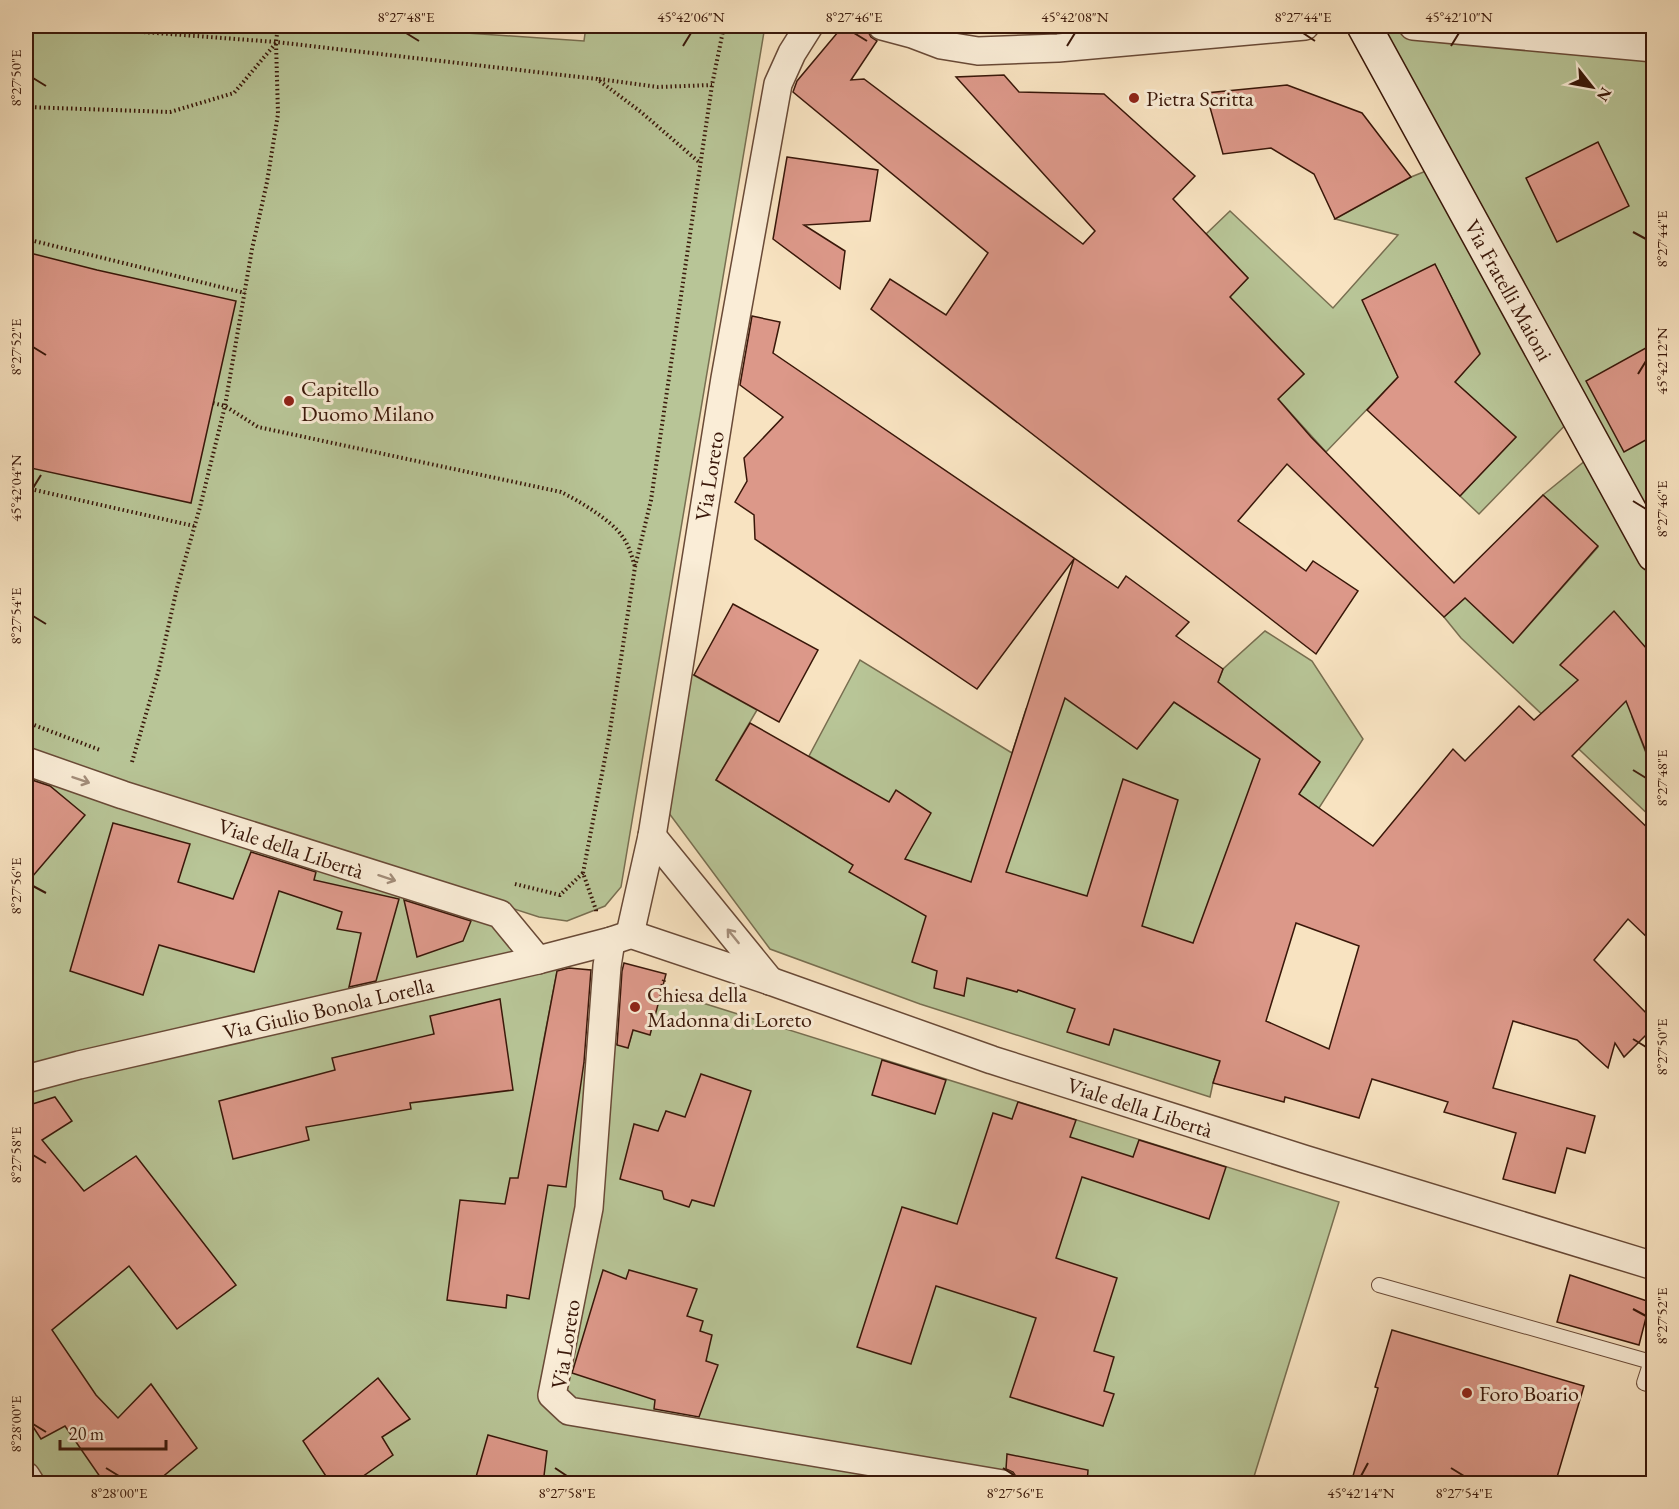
<svg xmlns="http://www.w3.org/2000/svg" width="1679" height="1509" font-family="'EB Garamond',serif">
  <rect width="100%" height="100%" fill="#f8e3c1"/>
  <filter id="stains"><feTurbulence type="fractalNoise" baseFrequency=".00333" numOctaves="4"/><feColorMatrix values="0 0 0 0 .2 0 0 0 0 .09 0 0 0 0 .02 0 0 0 .5 -.17"/></filter>
  <radialGradient id="worn" r=".72"><stop offset=".6" stop-color="#630" stop-opacity="0"/><stop offset="1" stop-color="#630" stop-opacity=".3"/></radialGradient>
  <g fill="#b8c597" stroke="#786e50" stroke-width="1.5">
    <path d="M26,26H229L257,28L258,26H364L584,41L586,26H765L621,887L605,906L567,921L539,917L26,752Z"/>
    <path d="M1364,26H1413L1653,48L1654,685L1648,688L1653,708L1632,717L1651,766H1653V819L1461,638L1444,617L1467,596L1505,592L1483,615L1513,643L1598,547L1543,495L1597,451L1576,414L1479,514L1460,496L1516,437L1455,382L1480,353L1435,265L1363,300L1398,377L1326,452L1278,399L1304,374L1258,326L1210,317L1248,278L1206,234L1230,211L1333,308L1398,235L1335,219L1411,177L1441,165Z"/>
    <path d="M1265,631L1312,661L1363,739L1319,808L1258,765L1254,951L1213,1083L1210,1097L920,1004L770,949L657,797L679,667L757,710L716,780L822,846L861,786L809,756L860,660L1012,753L1026,709L1043,683L1137,749L1174,702L1304,787L1320,762L1218,682L1223,669Z"/>
    <path d="M26,761L500,914L558,967L540,1059L589,1063L601,1040L628,1047L633,1030L661,990L1339,1202L1252,1483H31L26,1476Z"/>
  </g>
  <g fill="#dc9889" stroke="#391709" stroke-width="1.5" fill-rule="evenodd">
    <path d="M843,26L867,30L871,37L877,41L851,80L864,79L1083,244L1095,231L956,77L1004,75L1019,92L1104,94L1195,176L1173,199L1248,278L1230,297L1304,374L1278,399L1311,437L1454,583L1543,495L1598,546L1513,643L1465,598L1444,617L1287,464L1238,521L1306,571L1313,561L1358,591L1316,654L871,309L890,279L946,315L988,253L793,92L797,81Z"/>
    <path d="M1287,85L1362,113L1411,177L1335,219L1314,174L1271,148L1223,154L1206,93Z"/>
    <path d="M1598,142L1629,206L1557,242L1526,178Z"/>
    <path d="M787,157L878,170L870,221L804,225L845,251L840,289L773,239Z"/>
    <path d="M26,252L97,270L236,301L191,503L26,467Z"/>
    <path d="M1435,264L1480,354L1455,382L1516,437L1460,496L1367,410L1398,377L1362,300Z"/>
    <path d="M752,316L780,322L773,353L1118,588L1126,576L1189,622L1176,636L1223,669L1218,682L1320,762L1299,794L1373,846L1453,749L1465,761L1519,706L1534,720L1578,680L1560,665L1614,611L1653,656V766L1652,767L1626,701L1572,756L1653,833V943L1628,919L1594,960L1653,1020V1028L1624,1057L1615,1043L1608,1068L1577,1040L1513,1021L1493,1088L1595,1116L1585,1153L1567,1148L1555,1193L1503,1179L1516,1133L1444,1112L1448,1102L1372,1079L1359,1118L1285,1097L1284,1102L1213,1083L1220,1061L1114,1029L1109,1045L1067,1032L1075,1009L1018,990L1017,992L967,978L964,996L934,988L937,971L912,962L926,916L849,872L853,865L716,780L750,723L889,802L896,790L931,813L905,859L971,882L1074,559L977,689L755,539L754,515L735,502L747,481L744,458L783,417L740,385ZM1065,698L1137,749L1174,702L1260,759L1193,943L1142,926L1178,800L1123,779L1087,896L1006,872ZM1296,923L1359,946L1329,1049L1266,1021Z"/>
    <path d="M1653,344V436L1624,452L1586,381Z"/>
    <path d="M733,604L818,650L779,722L694,675Z"/>
    <path d="M26,778L50,786L85,815L26,884Z"/>
    <path d="M113,823L190,844L178,882L233,899L251,852L316,872L314,880L399,899L376,981L349,987L361,933L337,929L342,912L279,891L254,972L159,945L143,995L70,971Z"/>
    <path d="M404,900L471,921L463,941L417,957Z"/>
    <path d="M624,963L666,974L650,1035L633,1030L628,1048L617,1045L622,971Z"/>
    <path d="M569,968L591,970L584,1062L566,1187L548,1185L529,1299L507,1295L506,1308L447,1300L460,1200L505,1204L510,1178H518L557,971Z"/>
    <path d="M500,999L513,1090L410,1103L411,1109L306,1127L309,1140L233,1159L219,1101L335,1070L332,1058L434,1034L430,1016Z"/>
    <path d="M882,1060L946,1080L935,1114L872,1095Z"/>
    <path d="M701,1074L751,1091L714,1206L692,1200L689,1207L664,1199L662,1191L620,1179L634,1124L658,1131L666,1111L685,1117Z"/>
    <path d="M55,1097L72,1121L42,1140L84,1191L136,1156L236,1285L177,1329L129,1266L52,1330L96,1395L118,1418L151,1384L197,1448L154,1484H105L65,1426L41,1439L26,1416V1106Z"/>
    <path d="M1018,1102L1076,1120L1070,1137L1133,1157L1139,1140L1226,1167L1209,1219L1082,1177L1056,1258L1117,1278L1094,1351L1114,1357L1104,1391L1114,1394L1103,1426L1010,1397L1036,1318L936,1286L911,1364L857,1347L902,1207L957,1224L993,1113L1012,1119Z"/>
    <path d="M603,1270L626,1279L629,1270L697,1289L687,1316L703,1321L700,1331L712,1335L706,1361L718,1365L699,1417L654,1409L655,1400L572,1373Z"/>
    <path d="M1570,1275L1650,1302L1639,1345L1557,1322Z"/>
    <path d="M1392,1330L1584,1386L1555,1484H1380L1353,1476L1378,1388L1375,1387Z"/>
    <path d="M378,1378L410,1419L382,1437L393,1455L352,1484H331L303,1441Z"/>
    <path d="M488,1435L547,1451L543,1484H474Z"/>
    <path d="M1007,1454L1088,1470L1087,1484H1018L1017,1478L1013,1472L1006,1469Z"/>
  </g>
  <g fill="none" stroke-linecap="round" stroke-linejoin="round">
    <defs>
      <g id="lane">
        <path d="M1379,1285L1651,1362"/>
        <path d="M1654,1352L1644,1383L1654,1386"/>
      </g>
      <g id="street">
        <path d="M882,26L912,34L941,45L978,51L1058,48L1305,26"/>
        <path d="M1413,26L1654,48"/>
        <path d="M26,761L123,795L500,914L538,960"/>
        <path d="M652,836L770,981"/>
        <path d="M630,934L770,981L992,1060L1304,1159L1654,1266"/>
        <path d="M630,934L652,836L725,378L778,84L792,53L809,26"/>
        <path d="M611,941L607,966L589,1208L552,1395L569,1411L1003,1484"/>
        <path d="M26,1079L79,1065L538,960L611,941L626,936"/>
        <path d="M26,1476L31,1484"/>
      </g>
      <path id="secondary" d="M1364,26L1654,555"/>
    </defs>
    <use href="#lane" stroke="#694a37" stroke-width="16"/>
    <use href="#street" stroke="#694a37" stroke-width="30"/>
    <use href="#secondary" stroke="#391709" stroke-width="36"/>
    <g stroke="#391709" stroke-width="4" stroke-dasharray="1.5 3" stroke-linecap="butt">
      <path d="M63,26L276,42L597,79L641,112L700,163"/>
      <path d="M599,79L658,87L712,85"/>
      <path d="M26,107L170,112L234,93L276,43"/>
      <path d="M26,239L245,293"/>
      <path d="M213,403L225,406L258,427L561,492C579,501 611,520 622,536C629,545 632,557 635,567"/>
      <path d="M26,488L194,526"/>
      <path d="M26,722L100,750"/>
      <path d="M132,762L158,673L177,588L200,507L225,406L252,249L267,182L278,114L276,42L278,26"/>
      <path d="M583,873L609,737L635,567L651,500L712,85L724,26"/>
      <path d="M515,884L560,895L583,873L596,910V914"/>
      <path d="M661,990L664,980"/>
    </g>
    <use href="#lane" stroke="#faedd7" stroke-width="14"/>
    <use href="#street" stroke="#faedd7" stroke-width="27"/>
    <use href="#secondary" stroke="#faedd7" stroke-width="33"/>
  </g>
  <defs><path id="oneway-shaft" d="M-6 0H5M1.5-3L5.5 0L1.5 3" fill="none" stroke-width="1.6" stroke-linecap="round" stroke-linejoin="round" transform="scale(1.5)"/></defs>
  <g stroke="#a38d7a">
    <use href="#oneway-shaft" transform="translate(81 780) rotate(19)"/>
    <use href="#oneway-shaft" transform="translate(387 878) rotate(18)"/>
    <use href="#oneway-shaft" transform="translate(733 936) rotate(-129)"/>
  </g>
  <path fill="none" stroke="#391709" stroke-width="2" d="M406,33L419,41M854,33L867,41M1303,33L1315,41M683,46L691,33M1067,46L1075,33M1451,46L1459,33M33,78L46,86M1633,232L1646,239M33,347L46,355M1638,374L1646,361M33,488L41,475M1633,501L1646,509M33,616L46,624M1633,770L1646,778M33,886L46,893M1633,1039L1646,1047M33,1155L46,1163M1633,1309L1646,1316M33,1424L46,1432M106,1468L119,1476M555,1468L567,1476M1003,1468L1015,1476M1451,1468L1464,1476M1361,1476L1368,1463"/>
  <g fill="#8f2418" stroke="#faedd7" stroke-width="2">
    <circle cx="1134" cy="98" r="6"/>
    <circle cx="289" cy="401" r="6"/>
    <circle cx="635" cy="1007" r="6"/>
    <circle cx="1467" cy="1393" r="6"/>
  </g>
  <g text-anchor="middle" stroke-width="6" stroke-linejoin="round" paint-order="stroke">
    <g font-size="22" fill="#391709" stroke="#faedd7" text-anchor="start">
      <text x="1146" y="106">Pietra Scritta</text>
      <text x="301" y="396">Capitello<tspan x="301" dy="25">Duomo Milano</tspan></text>
      <text x="647" y="1002">Chiesa della<tspan x="647" dy="25">Madonna di Loreto</tspan></text>
      <text x="1479" y="1401">Foro Boario</text>
    </g>
    <g font-size="22" fill="#391709" stroke="#faedd7">
      <text transform="translate(1509 290) rotate(61)" y="8">Via Fratelli Maioni</text>
      <text transform="translate(709 476) rotate(-81)" y="8">Via Loreto</text>
      <text transform="translate(291 848) rotate(18)" y="8">Viale della Libertà</text>
      <text transform="translate(328 1008) rotate(-13)" y="8">Via Giulio Bonola Lorella</text>
      <text transform="translate(1140 1107) rotate(18)" y="8">Viale della Libertà</text>
      <text transform="translate(565 1344) rotate(-81)" y="8">Via Loreto</text>
    </g>
  </g>
  <rect width="1679" height="1509" fill="none" stroke="#f8e3c1" stroke-width="66"/>
  <g transform="translate(1592 87) rotate(121)" stroke="#faedd7" stroke-width="4.5" paint-order="stroke">
  <path d="M0-4.5L10 22L0 15L-10 22Z" fill="#391709"/>
  <text y="-9" font-size="16" font-weight="bold" text-anchor="middle" fill="#391709">N</text>
  </g>
  <path d="M60 1440v9h106v-9" fill="none" stroke="#391709" stroke-width="3"/>
  <text x="69" y="1440" font-size="18" fill="#391709" stroke="#faedd7" stroke-width="4.5" paint-order="stroke">20 m</text>
  <rect x="33" y="33" width="1613" height="1443" fill="none" stroke="#391709" stroke-width="2"/>
  <g font-size="15" text-anchor="middle" fill="#391709">
    <text x="406" y="22">8°27'48"E</text>
    <text x="691" y="22">45°42'06"N</text>
    <text x="854" y="22">8°27'46"E</text>
    <text x="1075" y="22">45°42'08"N</text>
    <text x="1303" y="22">8°27'44"E</text>
    <text x="1459" y="22">45°42'10"N</text>
    <text transform="translate(16 78) rotate(-90)" y="5">8°27'50"E</text>
    <text transform="translate(1662 239) rotate(-90)" y="5">8°27'44"E</text>
    <text transform="translate(16 347) rotate(-90)" y="5">8°27'52"E</text>
    <text transform="translate(1662 361) rotate(-90)" y="5">45°42'12"N</text>
    <text transform="translate(16 488) rotate(-90)" y="5">45°42'04"N</text>
    <text transform="translate(1662 509) rotate(-90)" y="5">8°27'46"E</text>
    <text transform="translate(16 616) rotate(-90)" y="5">8°27'54"E</text>
    <text transform="translate(1662 778) rotate(-90)" y="5">8°27'48"E</text>
    <text transform="translate(16 886) rotate(-90)" y="5">8°27'56"E</text>
    <text transform="translate(1662 1047) rotate(-90)" y="5">8°27'50"E</text>
    <text transform="translate(16 1155) rotate(-90)" y="5">8°27'58"E</text>
    <text transform="translate(1662 1316) rotate(-90)" y="5">8°27'52"E</text>
    <text transform="translate(16 1424) rotate(-90)" y="5">8°28'00"E</text>
    <text x="119" y="1498">8°28'00"E</text>
    <text x="567" y="1498">8°27'58"E</text>
    <text x="1015" y="1498">8°27'56"E</text>
    <text x="1361" y="1498">45°42'14"N</text>
    <text x="1464" y="1498">8°27'54"E</text>
  </g>
  <rect width="100%" height="100%" filter="url(#stains)"/>
  <rect width="100%" height="100%" fill="url(#worn)"/>
</svg>
